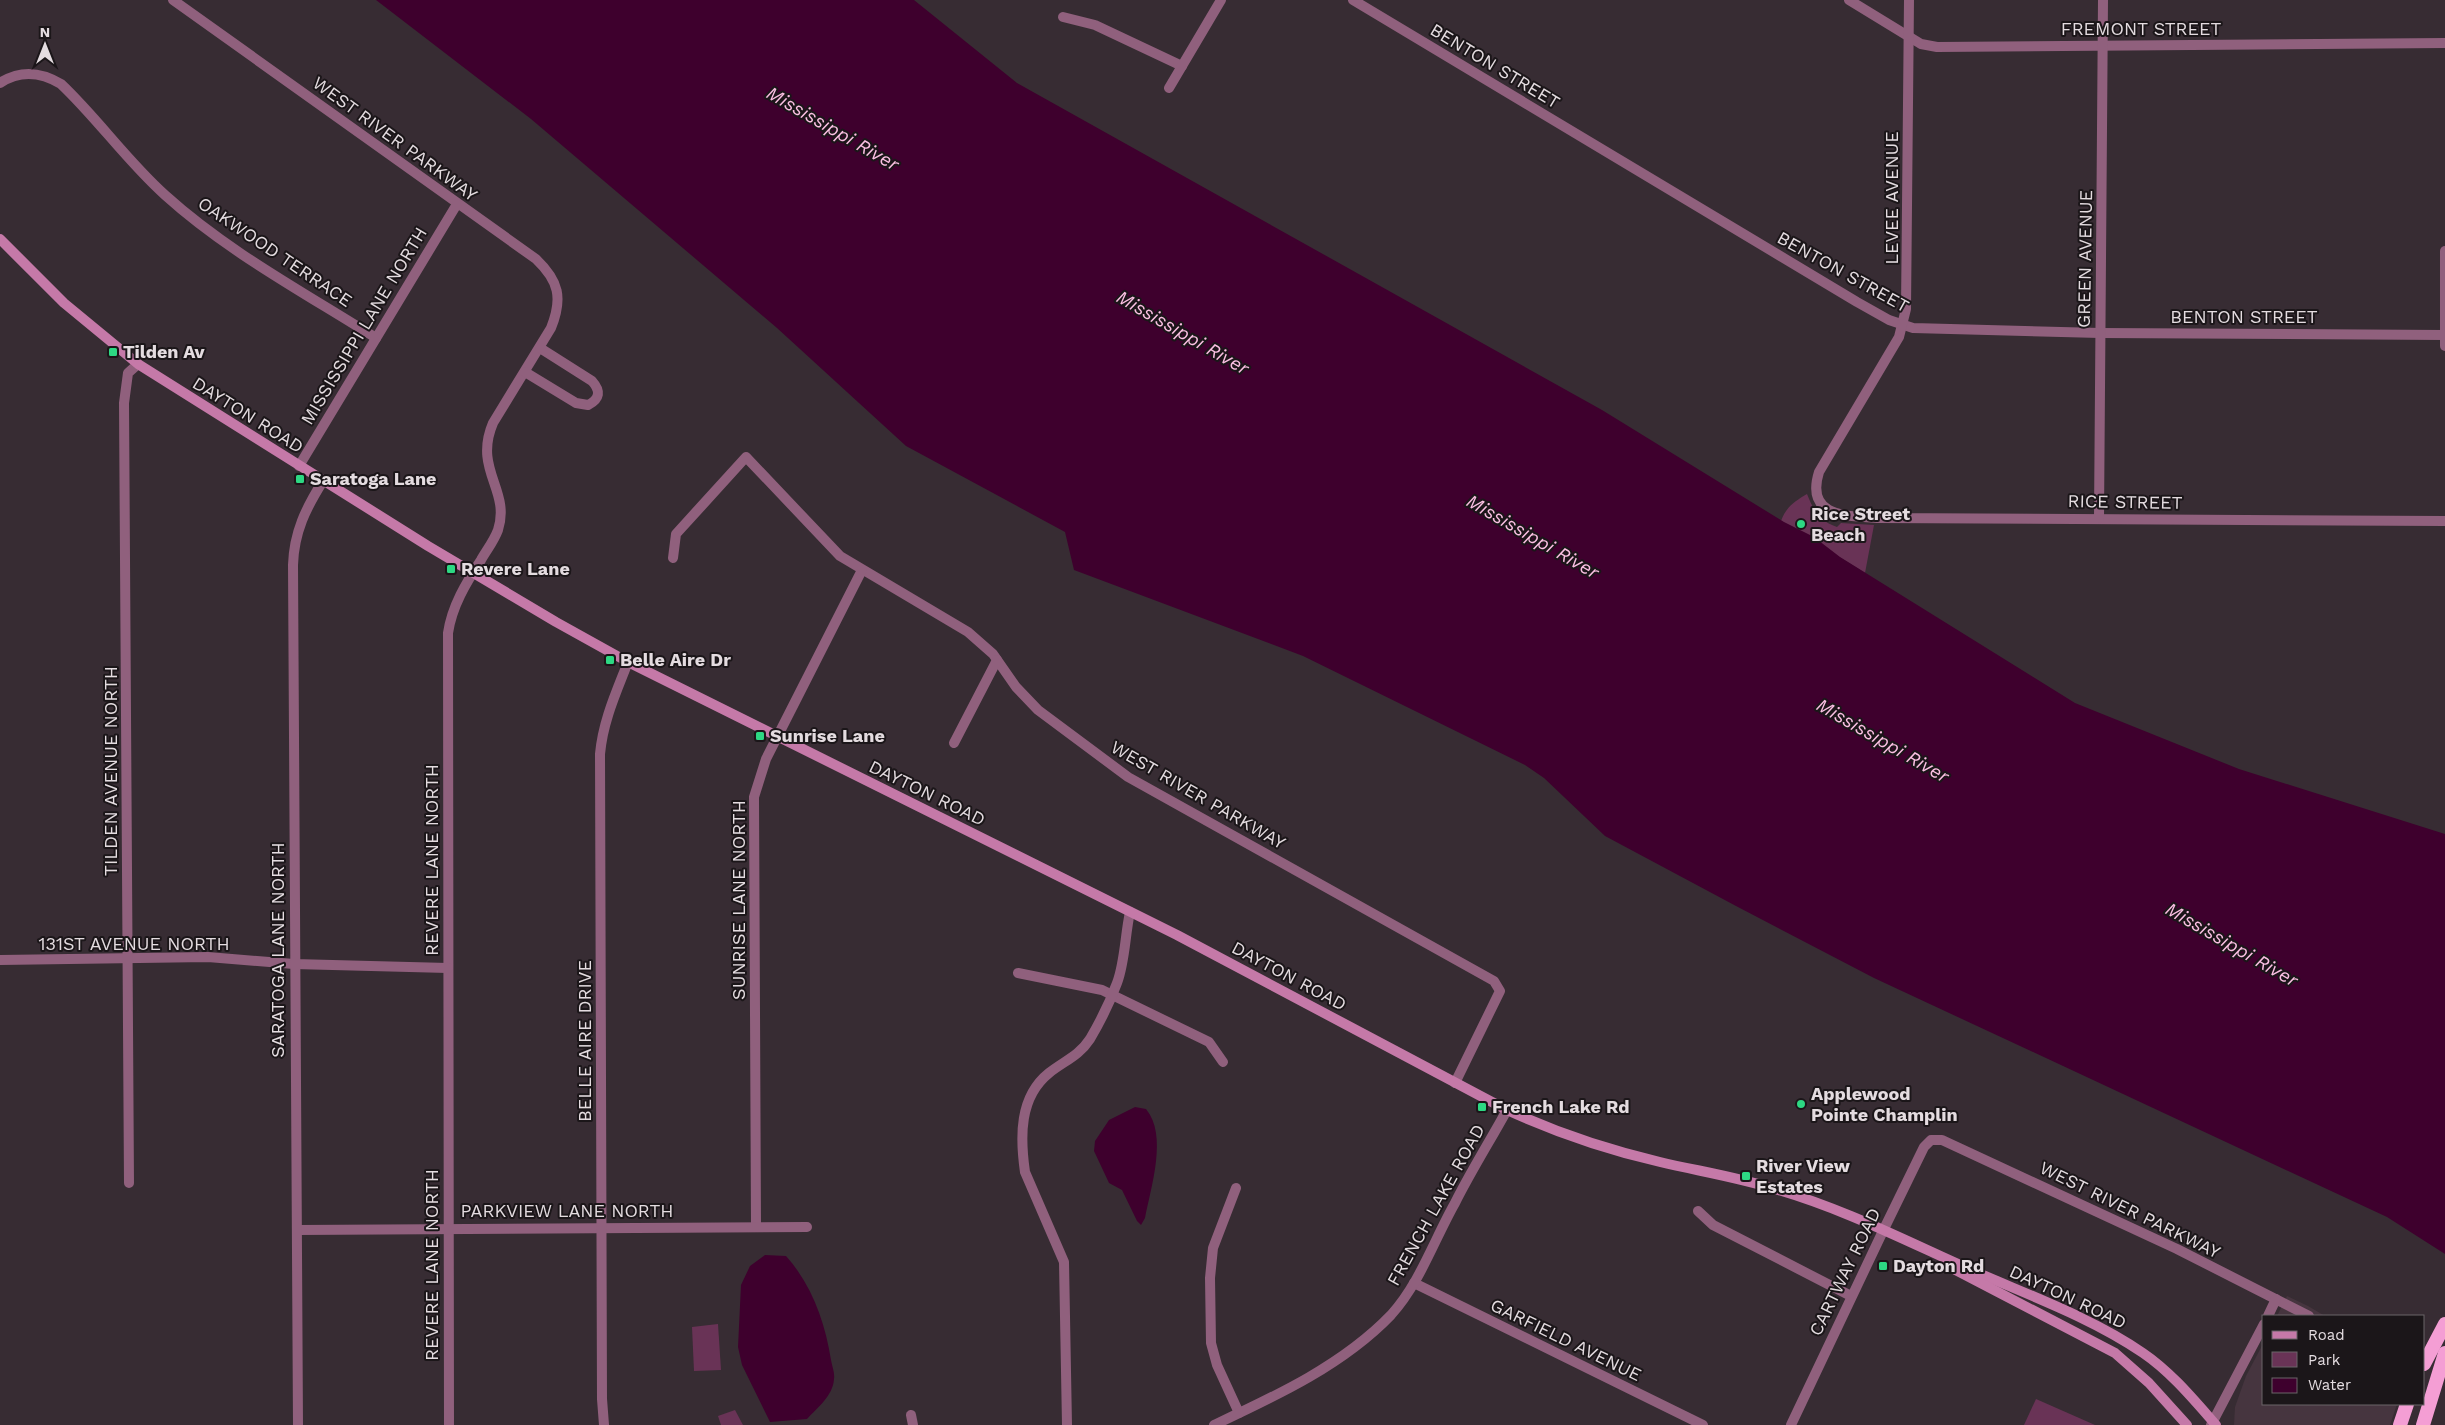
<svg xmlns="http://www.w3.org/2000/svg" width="2445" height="1425" font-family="'Work Sans',sans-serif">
  <rect width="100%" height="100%" fill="#372c33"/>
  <g fill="#46353f">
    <path d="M2287,1296L2308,1306L2325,1316H2277Z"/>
    <path d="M2264,1342V1404H2397L2390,1425H2234L2235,1407L2246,1376Z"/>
  </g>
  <g fill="#693356">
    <path d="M1807,494C1814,511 1819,521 1837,527L1841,523L1874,525L1865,573L1781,521C1786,507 1795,501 1807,494Z"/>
    <path d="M718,1324L721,1370L694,1371L692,1327Z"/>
    <path d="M2036,1399L2095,1425H2024Z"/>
    <path d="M735,1410L743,1425H721L718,1416Z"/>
  </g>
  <g fill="#3e002d">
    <path d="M376,0H914L1017,83L1602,410L1784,522L1814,537L1840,557L2075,703L2239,769L2445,834V1254L2387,1217L1874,978L1736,906L1605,836L1544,778L1525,765L1303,656L1074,570L1065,532L906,446L777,328L531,119Z"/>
    <path d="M1135,1107L1146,1109C1168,1135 1151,1187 1145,1218L1141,1225L1137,1221L1122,1190L1109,1183L1094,1151L1095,1141L1109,1120Z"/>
    <path d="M765,1255L786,1256C812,1285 825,1322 831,1360C832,1366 835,1373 834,1379C833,1396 817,1408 807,1419L770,1422L742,1365L738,1347L741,1285L750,1266Z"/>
  </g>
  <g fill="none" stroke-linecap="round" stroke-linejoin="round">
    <g stroke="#90607d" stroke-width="10">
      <path d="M173,0L536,259C559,281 563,298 551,328L493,423C473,470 511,490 498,530C494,541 486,551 481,560C466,583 452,606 448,633L449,1425"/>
      <path d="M1353,0L1857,302L1889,320L1913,328L2100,333L2445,335"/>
      <path d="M1849,0L1921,44L1937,47L2445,43"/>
      <path d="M1909,0L1906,309L1899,337L1819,472C1805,517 1846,516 1877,518L2445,521"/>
      <path d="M1063,17L1095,25L1182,66"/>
      <path d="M0,83C20,70 41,72 61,84C98,119 127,161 165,195C228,252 305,293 376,338"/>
      <path d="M1169,88L1221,0"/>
      <path d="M2445,251V346"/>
      <path d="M525,372L576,403L588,405C600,399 601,391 592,381L540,348"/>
      <path d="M299,466L457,204"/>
      <path d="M2099,518L2103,0"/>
      <path d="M673,558L676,534L746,457L840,556L968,632L993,654L1016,687L1038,710L1128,777L1494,981L1500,991L1455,1083"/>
      <path d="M954,743L997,660"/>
      <path d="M0,960L208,957L294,964L448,968"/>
      <path d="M1018,973L1102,990L1209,1042L1223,1062"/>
      <path d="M129,1183L124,403L128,373L138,364"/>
      <path d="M1236,1188L1213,1248L1210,1278L1211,1343L1217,1365L1239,1413"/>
      <path d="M1698,1211L1713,1225L1851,1296"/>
      <path d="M756,1226L754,797L766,759L862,570"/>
      <path d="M297,1230L807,1227"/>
      <path d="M1883,1231L1924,1147L1931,1140H1942L2177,1249L2309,1316"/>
      <path d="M1414,1283L1703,1425"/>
      <path d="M2268,1316L2276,1299"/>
      <path d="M911,1415L913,1425"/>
      <path d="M298,1425L293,565C294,532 306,508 323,481"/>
      <path d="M604,1425L602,1399L600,754C603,721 616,693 628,662"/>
      <path d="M1067,1425L1064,1262L1025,1172C1020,1137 1019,1097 1049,1073C1064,1061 1079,1056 1090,1039C1100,1022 1110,1002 1117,983C1125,962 1125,935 1130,912"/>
      <path d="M2211,1425L2264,1324"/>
    </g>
    <g stroke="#90607d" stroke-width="10">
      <path d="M1214,1425C1276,1396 1343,1365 1391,1315C1420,1283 1434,1240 1455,1203C1471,1171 1490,1141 1507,1110"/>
      <path d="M1791,1425L1883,1231"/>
    </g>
    <g stroke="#c579a8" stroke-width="10">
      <path d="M0,239L64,303L138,364L428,546L556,622L628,662L1177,935L1507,1110C1555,1132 1608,1150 1660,1162C1698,1171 1737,1177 1775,1189C1845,1209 1910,1243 1976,1272C2031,1296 2094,1319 2143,1353C2171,1372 2194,1400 2216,1425"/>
      <path d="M1948,1266L2115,1353L2149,1383L2187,1425"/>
    </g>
    <g stroke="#f49ed4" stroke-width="14">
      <path d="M2424,1364L2445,1324"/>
      <path d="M2400,1425L2407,1404"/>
      <path d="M2423,1425L2445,1353"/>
    </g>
  </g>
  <g fill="#2dd883" stroke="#1b1619" stroke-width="2">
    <rect x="108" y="347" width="10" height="10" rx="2.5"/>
    <rect x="295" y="474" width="10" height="10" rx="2.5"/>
    <circle cx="1801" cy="524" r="5"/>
    <rect x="446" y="564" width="10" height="10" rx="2.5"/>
    <rect x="605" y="655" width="10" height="10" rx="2.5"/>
    <rect x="755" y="731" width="10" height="10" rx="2.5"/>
    <circle cx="1801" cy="1104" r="5"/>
    <rect x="1477" y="1102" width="10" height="10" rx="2.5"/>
    <rect x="1741" y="1171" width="10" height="10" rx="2.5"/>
    <rect x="1878" y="1261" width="10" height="10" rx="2.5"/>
  </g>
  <g text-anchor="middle" stroke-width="4" stroke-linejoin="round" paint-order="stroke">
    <g font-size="18" fill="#e4dce0" stroke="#1b1619">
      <text x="2141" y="35">FREMONT STREET</text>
      <text transform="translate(1495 66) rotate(31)" y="6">BENTON STREET</text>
      <text transform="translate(395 139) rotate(36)" y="6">WEST RIVER PARKWAY</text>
      <text transform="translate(1892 198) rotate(-90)" y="6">LEVEE AVENUE</text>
      <text transform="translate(275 252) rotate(34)" y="6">OAKWOOD TERRACE</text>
      <text transform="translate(2085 259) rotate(-89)" y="6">GREEN AVENUE</text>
      <text transform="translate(1843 272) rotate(29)" y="6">BENTON STREET</text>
      <text x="2244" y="323">BENTON STREET</text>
      <text transform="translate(364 326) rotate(-59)" y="6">MISSISSIPPI LANE NORTH</text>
      <text transform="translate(248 415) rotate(32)" y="6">DAYTON ROAD</text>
      <text transform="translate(2125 502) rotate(1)" y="6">RICE STREET</text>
      <text transform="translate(111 771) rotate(-90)" y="6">TILDEN AVENUE NORTH</text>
      <text transform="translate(927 793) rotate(26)" y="6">DAYTON ROAD</text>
      <text transform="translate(1198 795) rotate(30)" y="6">WEST RIVER PARKWAY</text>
      <text transform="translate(432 860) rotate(-90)" y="6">REVERE LANE NORTH</text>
      <text transform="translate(739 900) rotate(-90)" y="6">SUNRISE LANE NORTH</text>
      <text x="134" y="950">131ST AVENUE NORTH</text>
      <text transform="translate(278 950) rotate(-90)" y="6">SARATOGA LANE NORTH</text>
      <text transform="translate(1289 976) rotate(28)" y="6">DAYTON ROAD</text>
      <text transform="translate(585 1041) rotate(-90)" y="6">BELLE AIRE DRIVE</text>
      <text transform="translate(1436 1205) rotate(-61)" y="6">FRENCH LAKE ROAD</text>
      <text transform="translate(2130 1210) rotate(26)" y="6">WEST RIVER PARKWAY</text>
      <text x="567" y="1217">PARKVIEW LANE NORTH</text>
      <text transform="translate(432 1265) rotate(-90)" y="6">REVERE LANE NORTH</text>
      <text transform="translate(1845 1272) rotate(-64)" y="6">CARTWAY ROAD</text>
      <text transform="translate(2068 1297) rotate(25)" y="6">DAYTON ROAD</text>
      <text transform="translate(1566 1340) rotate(26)" y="6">GARFIELD AVENUE</text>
    </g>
    <g font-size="18" font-weight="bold" fill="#e4dce0" stroke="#1b1619" text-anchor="start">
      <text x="123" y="358">Tilden Av</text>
      <text x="310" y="485">Saratoga Lane</text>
      <text x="1811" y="520">Rice Street<tspan x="1811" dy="21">Beach</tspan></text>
      <text x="461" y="575">Revere Lane</text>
      <text x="620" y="666">Belle Aire Dr</text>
      <text x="770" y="742">Sunrise Lane</text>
      <text x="1811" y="1100">Applewood<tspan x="1811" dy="21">Pointe Champlin</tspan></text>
      <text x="1492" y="1113">French Lake Rd</text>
      <text x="1756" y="1172">River View<tspan x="1756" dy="21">Estates</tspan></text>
      <text x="1893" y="1272">Dayton Rd</text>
    </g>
    <g font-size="19" font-style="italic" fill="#fabfe2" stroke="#1b1619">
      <text transform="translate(833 128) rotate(30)" y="7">Mississippi River</text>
      <text transform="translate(1183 332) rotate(30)" y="7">Mississippi River</text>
      <text transform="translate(1533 536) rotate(30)" y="7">Mississippi River</text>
      <text transform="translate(1883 740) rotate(30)" y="7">Mississippi River</text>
      <text transform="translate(2232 944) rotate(30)" y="7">Mississippi River</text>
    </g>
  </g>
  <rect x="2262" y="1315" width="162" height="90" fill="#1b1619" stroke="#6b6569"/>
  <rect x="2272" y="1331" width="25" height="8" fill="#c579a8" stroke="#6b6569"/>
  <text x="2308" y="1340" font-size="15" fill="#e4dce0">Road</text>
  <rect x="2272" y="1352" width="25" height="15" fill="#693356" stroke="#6b6569"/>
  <text x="2308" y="1365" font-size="15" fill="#e4dce0">Park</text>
  <rect x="2272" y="1378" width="25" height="15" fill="#3e002d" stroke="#6b6569"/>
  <text x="2308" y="1390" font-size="15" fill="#e4dce0">Water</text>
  <g transform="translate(45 45)" stroke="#1b1619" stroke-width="4" paint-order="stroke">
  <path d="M0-4L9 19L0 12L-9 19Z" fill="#e4dce0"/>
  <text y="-8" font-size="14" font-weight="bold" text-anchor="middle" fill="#e4dce0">N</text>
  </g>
</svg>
